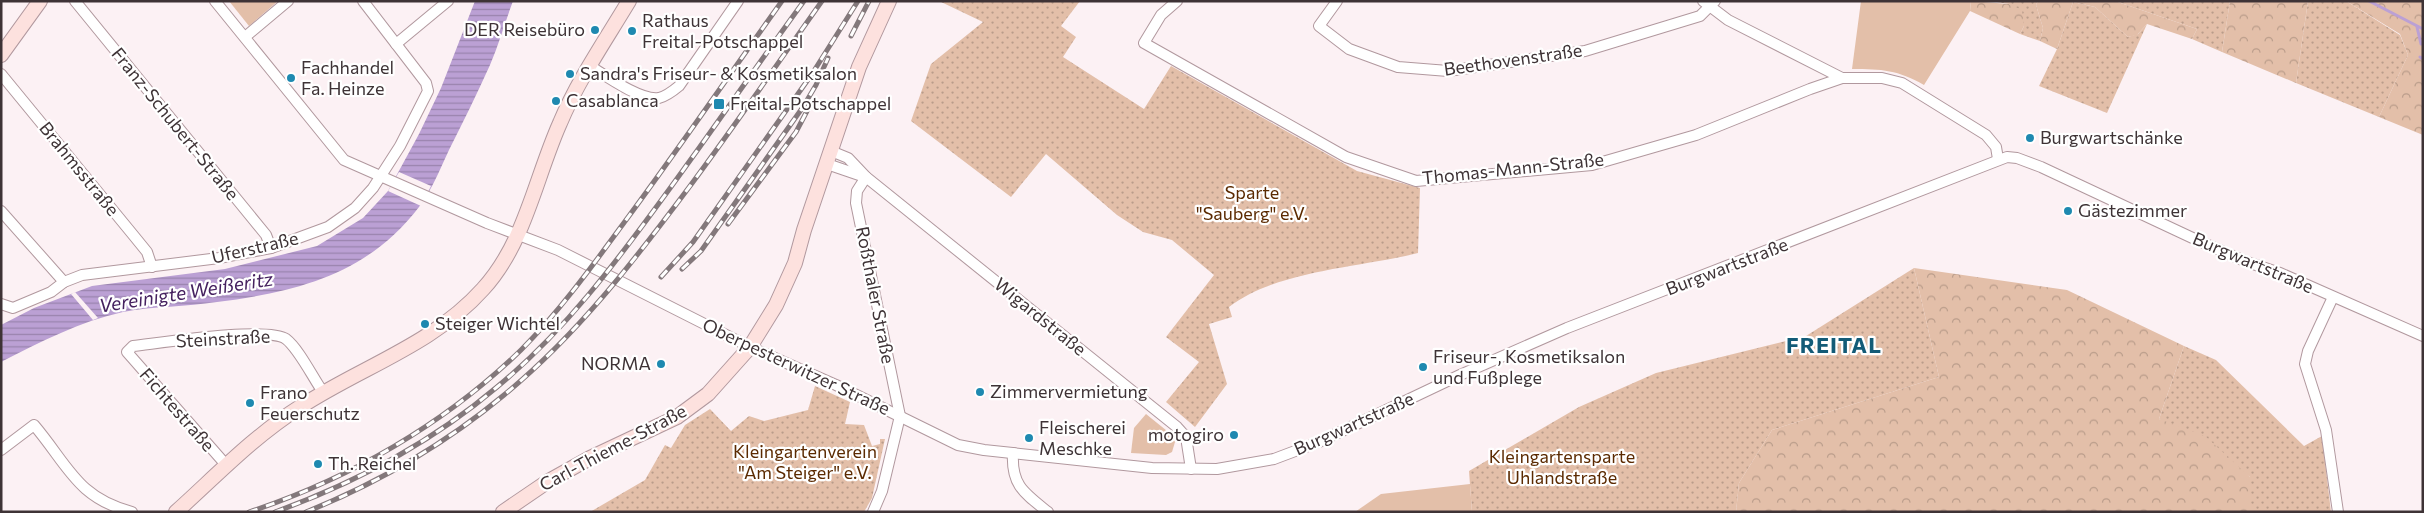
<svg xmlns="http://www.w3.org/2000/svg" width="2424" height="513" font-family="Commissioner,sans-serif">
  <defs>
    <pattern id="grass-dots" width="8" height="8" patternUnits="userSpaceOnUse" patternTransform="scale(1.25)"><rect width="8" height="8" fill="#e3bfa9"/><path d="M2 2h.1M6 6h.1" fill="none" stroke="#b99c8a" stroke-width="1.8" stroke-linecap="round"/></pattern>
    <pattern id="forest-crowns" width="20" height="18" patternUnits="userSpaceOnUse" patternTransform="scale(1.25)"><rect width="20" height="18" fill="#e3bfa9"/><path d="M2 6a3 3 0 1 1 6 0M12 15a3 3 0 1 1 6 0" fill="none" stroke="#b99c8a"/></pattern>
    <pattern id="water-rules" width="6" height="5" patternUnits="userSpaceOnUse" patternTransform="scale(1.25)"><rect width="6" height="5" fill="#bba0d4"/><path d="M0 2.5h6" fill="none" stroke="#9983ad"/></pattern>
  </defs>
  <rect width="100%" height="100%" fill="#fcf1f4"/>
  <g fill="url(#grass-dots)">
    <path d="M939,1H1080L1061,26L1076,37L1063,57L1144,109L1171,66L1357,171L1420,188L1418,253C1358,268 1278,270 1229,307L1232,317L1209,324L1227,384L1195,427L1166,402L1199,362L1166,337L1214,275L1172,240L1143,232L1117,215L1046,154L1011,197L911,121L931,64L983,22Z"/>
    <path d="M1991,1H2038L2036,5L2043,28L2040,41L2020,34L2024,26L2009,4Z"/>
    <path d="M2115,1H2230L2222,52L2192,39L2197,29Z"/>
    <path d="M2308,1H2346L2400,35L2408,55L2379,117L2296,83Z"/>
    <path d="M2073,2L2095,7L2128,37L2138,34L2147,24L2107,113L2039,86L2057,49Z"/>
    <path d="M1914,268L1939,377L1772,430L1739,483L1736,512H1472L1469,471L1579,407L1656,373L1806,336Z"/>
    <path d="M2184,346L2216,360L2304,446L2322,436L2331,512H2250V477L2159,419Z"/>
    <path d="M815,386L850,402L845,424L864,425L872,446L880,444V439H885L872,498L864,512H590L645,480L665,445L671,448L685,425L710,409L731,431L749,416L764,421L808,410Z"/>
  </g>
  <g fill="url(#forest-crowns)">
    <path d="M1971,1L2009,4L2022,10L2024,26L2020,34L1970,11Z"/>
    <path d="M2038,1H2115L2197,29L2192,39L2147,24L2137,35L2128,37L2095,7L2073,2L2057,49L2040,41L2043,28L2036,5Z"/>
    <path d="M2230,1H2308L2296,83L2222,52Z"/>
    <path d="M2346,1H2423V135L2379,117L2408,55L2400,34Z"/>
    <path d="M1914,268L2067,290L2184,346L2159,419L2205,436L2250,477V512H1736L1739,483L1772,430L1939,377Z"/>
  </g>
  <g fill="#e3bfa9">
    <path d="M229,1H278L249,26Z"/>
    <path d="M1861,1H1971L1970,11L1924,85C1898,70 1882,69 1852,69Z"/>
    <path d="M1146,414L1172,435L1175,442L1172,452L1166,455L1131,453L1134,428Z"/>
    <path d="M1470,484L1472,512H1355L1381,494Z"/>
  </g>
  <path fill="url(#water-rules)" d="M475,1H513C505,22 499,44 490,65C477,94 463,122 449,150C440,169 432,190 419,207C368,274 297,292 217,302C186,307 154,306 123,312C81,321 40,342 1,362V325L34,308L92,286L225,269L317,246L363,218L388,191L419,134L441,88Z"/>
  <g fill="#fcf1f4">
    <path d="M399,172L431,186L421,206L388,191Z"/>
    <path d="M75,292L98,318L93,320L71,294Z"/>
  </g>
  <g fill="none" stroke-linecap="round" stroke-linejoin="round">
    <g stroke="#bba0d4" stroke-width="3">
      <path d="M2369,1L2423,29"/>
      <path d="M2417,27L2421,44"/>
      <path d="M2420,57L2423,59"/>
    </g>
    <defs>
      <g id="street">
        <path d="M75,1L266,235L271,248"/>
        <path d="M215,1L344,160L487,223L558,250L750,347L836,385L958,445L984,450L1152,468L1217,469L1274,459L1319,442L1460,375L1567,328L2007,157L2017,158L2041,167L2199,241L2247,262L2280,273L2423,336"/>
        <path d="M1177,1L1161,15L1144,43L1346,157L1416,181L1592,165L1696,135L1810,89L1842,78"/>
        <path d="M1337,1L1319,26L1349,49L1398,67L1448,71L1585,51L1700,16L1715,1"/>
        <path d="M1703,1L1728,20L1842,78H1882L1902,83L1986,135L1996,147L1998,159"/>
        <path d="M245,37L288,1"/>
        <path d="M396,44L448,1"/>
        <path d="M590,66C606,76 641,101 659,98C667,96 673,91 679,86L738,1"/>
        <path d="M1,74L134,236L147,252L152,267"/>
        <path d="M831,151L848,158L866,177L1177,427L1186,437L1191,469"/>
        <path d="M827,164L865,177"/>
        <path d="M866,177L857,191L856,203L900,416"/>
        <path d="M1,211L64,282"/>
        <path d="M2333,297L2308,351L2305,364L2326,430L2338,512"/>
        <path d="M1,304L13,308L51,292L64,282L82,275L219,258L271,248L328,227L355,208L373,188L400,146L428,91L426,83L363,1"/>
        <path d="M1,450L34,425C68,465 77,498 132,512"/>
        <path d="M1013,453C1011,485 1024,493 1048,512"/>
        <path d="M227,466L127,352L133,346C160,343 267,326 286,339C299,349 313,378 323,392"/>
        <path d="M873,512L882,491L900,416"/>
      </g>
      <g id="secondary">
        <path d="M1,55L40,1"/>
        <path d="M176,512C216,476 254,436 300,407C361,367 433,345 483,289C525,243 535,179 560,123C578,80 605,41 629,1"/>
        <path d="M503,512L547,482L590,458L677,417L708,394L750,347L776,305L795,263L804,230L859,67L889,1"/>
      </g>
    </defs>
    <use href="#street" stroke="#b1989e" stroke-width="12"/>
    <use href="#secondary" stroke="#b1989e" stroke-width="16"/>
    <use href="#street" stroke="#fff" stroke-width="10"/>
    <use href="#secondary" stroke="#fde1de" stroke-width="14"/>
    <defs>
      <g id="rail">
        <path d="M851,36L869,1"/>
        <path d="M728,224L796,132L807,111"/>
        <path d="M682,269L701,251L803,107L816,85L828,58"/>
        <path d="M661,277L693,242L812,74L858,1"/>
        <path d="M249,512C349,479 445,424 521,350C560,311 593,265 626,220C679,148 730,74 782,1"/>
        <path d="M275,512C355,483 432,442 497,387C565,331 617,261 668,191C714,128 758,64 804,1"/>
        <path d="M306,512C378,483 445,444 504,395C577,335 634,261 690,186C735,125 778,63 822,1"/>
      </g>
    </defs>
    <use href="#rail" stroke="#83787b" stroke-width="5"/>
    <use href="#rail" stroke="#fff" stroke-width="3" stroke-dasharray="9" stroke-linecap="butt"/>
  </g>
  <g fill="#1e89b0" stroke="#fff" stroke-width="2">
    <circle cx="595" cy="30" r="5"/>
    <circle cx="632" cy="31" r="5"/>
    <circle cx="570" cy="74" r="5"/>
    <circle cx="291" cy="78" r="5"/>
    <circle cx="556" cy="101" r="5"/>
    <rect x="713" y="98" width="12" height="12" rx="2.5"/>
    <circle cx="2030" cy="138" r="5"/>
    <circle cx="2068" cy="211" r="5"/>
    <circle cx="425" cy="324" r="5"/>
    <circle cx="661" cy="364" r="5"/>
    <circle cx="1423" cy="367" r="5"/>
    <circle cx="980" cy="392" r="5"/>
    <circle cx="250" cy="403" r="5"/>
    <circle cx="1234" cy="435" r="5"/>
    <circle cx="1029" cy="438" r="5"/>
    <circle cx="318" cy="464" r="5"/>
  </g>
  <g text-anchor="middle" stroke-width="4.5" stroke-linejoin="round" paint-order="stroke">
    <g font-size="18" fill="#3e3336" stroke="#fff" text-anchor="start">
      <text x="642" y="27">Rathaus<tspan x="642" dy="21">Freital-Potschappel</tspan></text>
      <text x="585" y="36" text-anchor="end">DER Reisebüro</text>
      <text x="301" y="74">Fachhandel<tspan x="301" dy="21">Fa. Heinze</tspan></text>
      <text x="580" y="80">Sandra's Friseur- &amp; Kosmetiksalon</text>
      <text x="566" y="107">Casablanca</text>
      <text x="730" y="110">Freital-Potschappel</text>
      <text x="2040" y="144">Burgwartschänke</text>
      <text x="2078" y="217">Gästezimmer</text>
      <text x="435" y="330">Steiger Wichtel</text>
      <text x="1433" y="363">Friseur-, Kosmetiksalon<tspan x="1433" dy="21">und Fußplege</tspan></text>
      <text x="651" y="370" text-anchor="end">NORMA</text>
      <text x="990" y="398">Zimmervermietung</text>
      <text x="260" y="399">Frano<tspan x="260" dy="21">Feuerschutz</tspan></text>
      <text x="1039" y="434">Fleischerei<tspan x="1039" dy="21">Meschke</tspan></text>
      <text x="1224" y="441" text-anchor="end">motogiro</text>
      <text x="328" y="470">Th. Reichel</text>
    </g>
    <g font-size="18" fill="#3e3336" stroke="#fff">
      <text transform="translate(1513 60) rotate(-8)" y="6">Beethovenstraße</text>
      <text transform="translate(175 124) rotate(51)" y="6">Franz-Schubert-Straße</text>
      <text transform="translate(79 169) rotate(51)" y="6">Brahmsstraße</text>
      <text transform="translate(1513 169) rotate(-6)" y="6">Thomas-Mann-Straße</text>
      <text transform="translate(255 248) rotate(-13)" y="6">Uferstraße</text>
      <text transform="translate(2253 263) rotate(23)" y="6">Burgwartstraße</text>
      <text transform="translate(1727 267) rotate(-21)" y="6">Burgwartstraße</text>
      <text transform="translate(875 295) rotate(79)" y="6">Roßthaler Straße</text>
      <text transform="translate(1040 317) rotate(39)" y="6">Wigardstraße</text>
      <text transform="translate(223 339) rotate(-3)" y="6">Steinstraße</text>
      <text transform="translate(796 367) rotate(25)" y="6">Oberpesterwitzer Straße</text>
      <text transform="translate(177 410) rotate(49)" y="6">Fichtestraße</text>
      <text transform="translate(1354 424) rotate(-24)" y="6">Burgwartstraße</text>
      <text transform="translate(613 448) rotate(-28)" y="6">Carl-Thieme-Straße</text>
    </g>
    <g font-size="18" fill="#5b2a01" stroke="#fff">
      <text x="1252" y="199">Sparte<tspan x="1252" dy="21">"Sauberg" e.V.</tspan></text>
      <text x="805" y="458">Kleingartenverein<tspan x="805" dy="21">"Am Steiger" e.V.</tspan></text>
      <text x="1562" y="463">Kleingartensparte<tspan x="1562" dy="21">Uhlandstraße</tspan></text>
    </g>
    <g font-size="19" font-style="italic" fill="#45215f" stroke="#fff">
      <text transform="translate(186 292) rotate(-9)" y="7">Vereinigte Weißeritz</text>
    </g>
    <g font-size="22" font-weight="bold" letter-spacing="1" fill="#135b77" stroke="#fff">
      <text x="1834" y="353">FREITAL</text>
    </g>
  </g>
  <rect width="2424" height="513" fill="none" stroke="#3e3336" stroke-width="5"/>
</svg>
